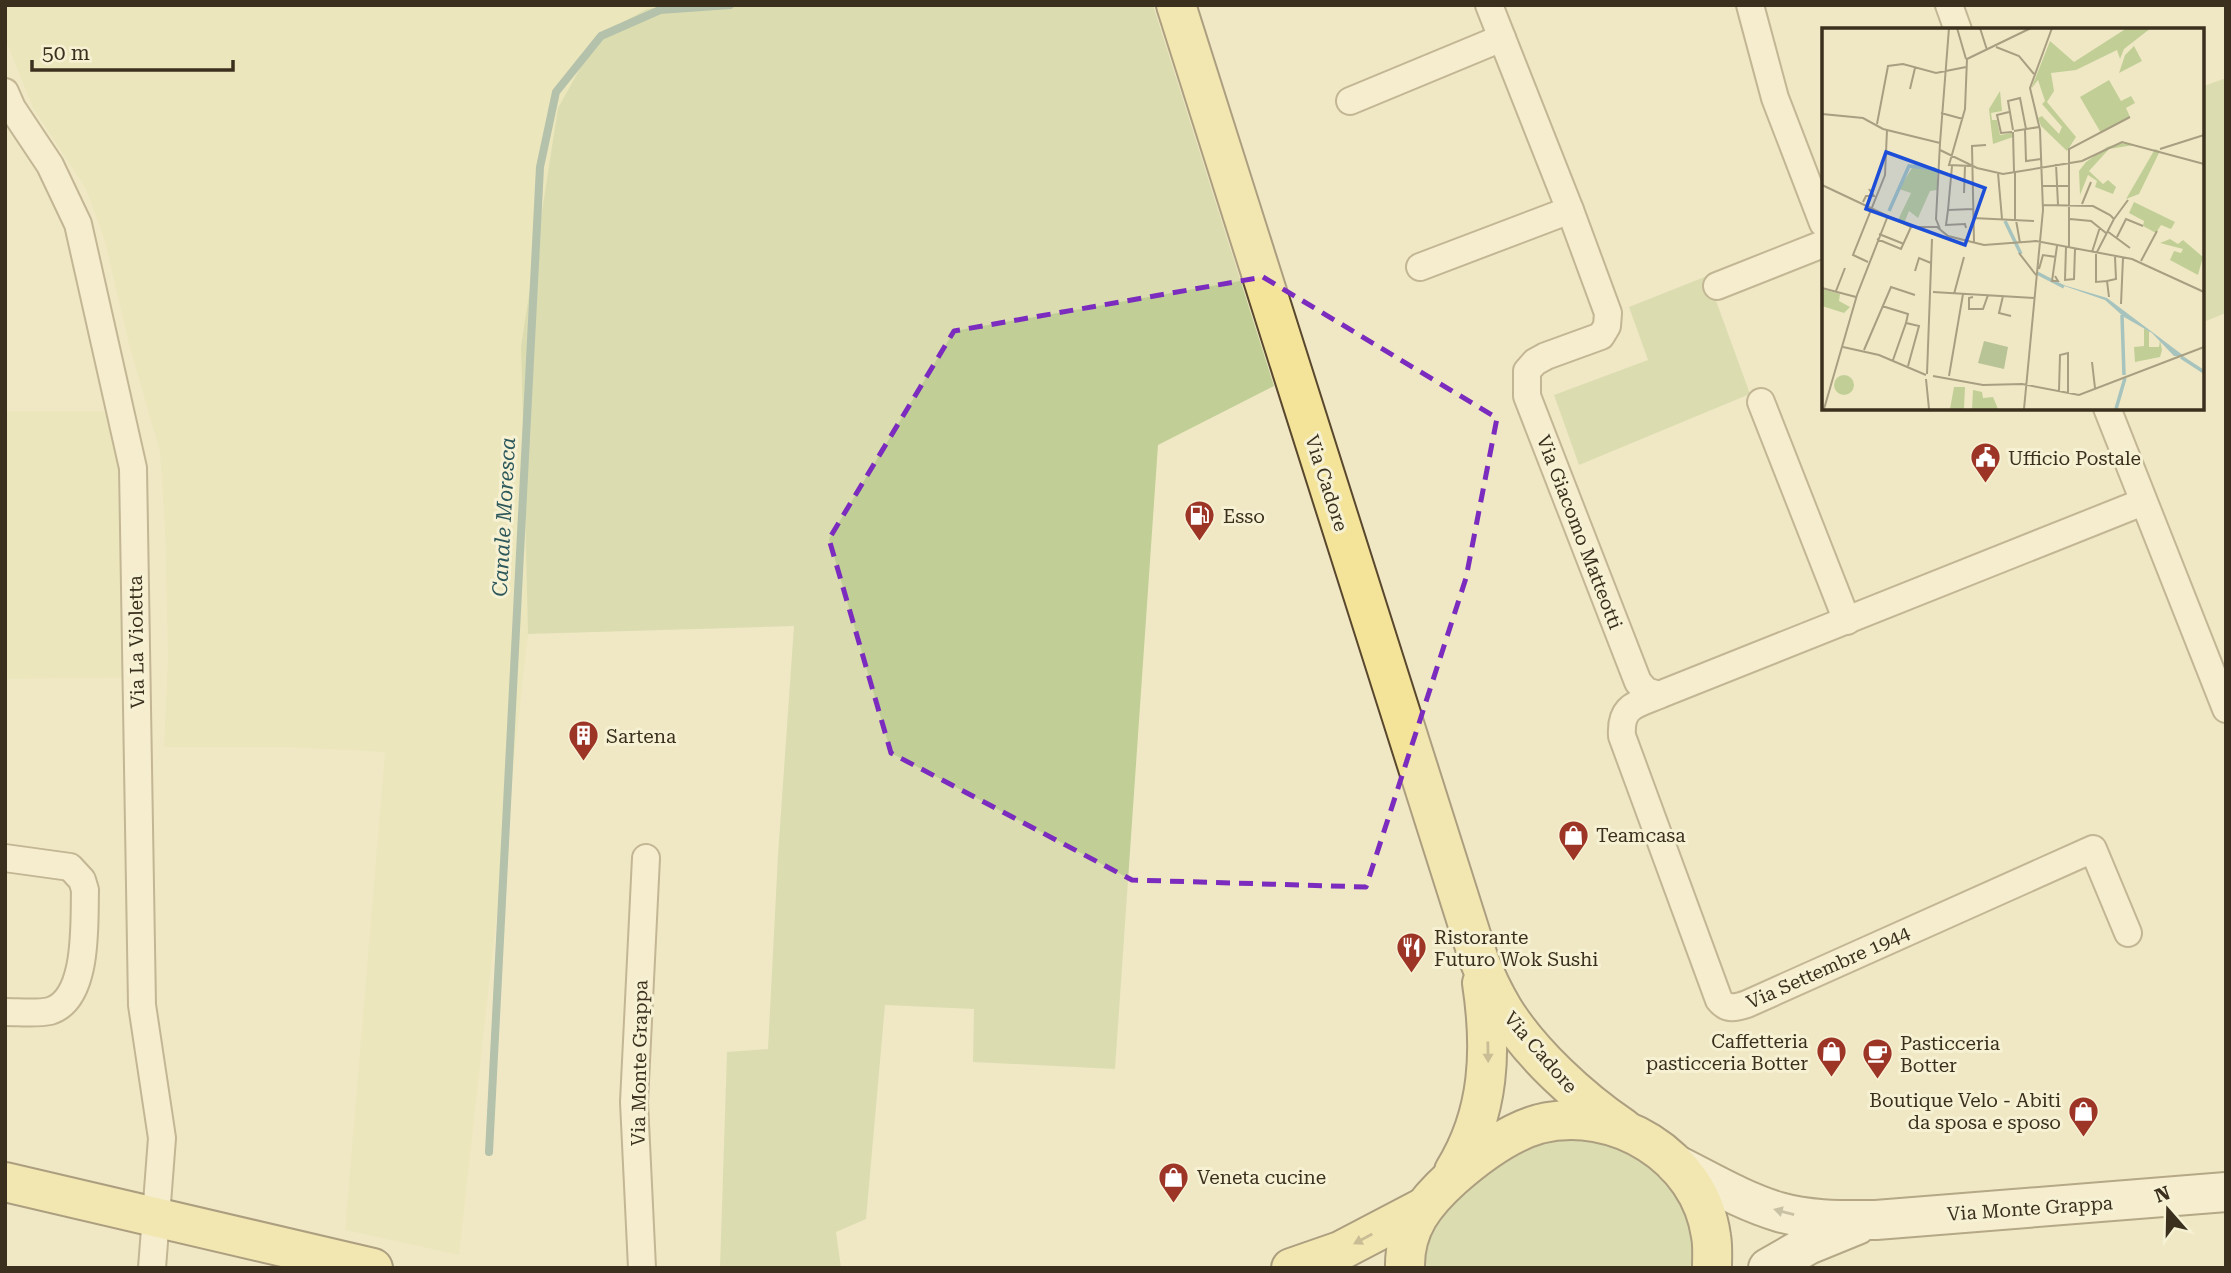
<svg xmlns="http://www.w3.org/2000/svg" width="2231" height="1273" font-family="'Roboto Serif',serif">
  <rect width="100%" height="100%" fill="#f0e8c4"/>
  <g fill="#e6e4b1">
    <path d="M5,5H672L647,9L558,108L521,346L528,634L459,1255L345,1230L385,752L284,747H164L168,658L165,529L160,452L130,348L104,238L86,189L33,108L5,38Z"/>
    <path d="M5,411H104L120,461L129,678L5,679Z"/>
  </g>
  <g fill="#c1cf97">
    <path d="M672,5H1153L1274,386L1158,445L1115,1069L973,1062L974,1009L885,1005L866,1219L836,1232L841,1268H720L727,1052L768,1049L778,855L794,626L528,634L521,346L558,108L587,56L614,27L647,9Z"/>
    <path d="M2226,78V313L2201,323V240L2206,238L2201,226V87Z"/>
    <path d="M1707,276L1750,394L1579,465L1554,395L1648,360L1629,307Z"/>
    <path d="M1562,1139C1575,1140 1588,1139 1600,1143C1642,1154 1684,1192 1692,1235C1694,1246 1694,1257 1695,1268H1424C1425,1257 1425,1246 1429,1236C1446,1193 1519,1147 1562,1139Z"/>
  </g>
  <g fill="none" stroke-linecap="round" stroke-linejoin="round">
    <path stroke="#6c928d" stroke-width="8" d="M489,1152L540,167L556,92L601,36L660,10L730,5"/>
    <defs>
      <g id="street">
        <path d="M1489,5L1570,210L1608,313L1607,326L1601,336L1546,356L1535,362L1527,371V396L1638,682L1646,691L1659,695L2143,502"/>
        <path d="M1750,5L1775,98L1823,223"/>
        <path d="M1949,5L1958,30"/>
        <path d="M5,92L12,108L50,165L78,224L133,468L142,1005L162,1138L152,1268"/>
        <path d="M1350,101L1502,38"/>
        <path d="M1420,267L1570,210"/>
        <path d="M1717,286L1823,244"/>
        <path d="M1761,402L1847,621"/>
        <path d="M2107,408L2226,709"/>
        <path d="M1659,695C1635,705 1620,706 1622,736L1719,1000C1727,1010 1735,1008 1747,1004L2093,849L2128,933"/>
        <path d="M5,858L70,867L82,880L85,890C84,922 89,999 50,1011C37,1014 19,1012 5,1012"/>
        <path d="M642,1268L634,1102L646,858"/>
      </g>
      <g id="secondary">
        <path d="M1675,1164C1709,1181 1742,1201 1779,1212C1810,1221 1844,1220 1876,1220L2226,1192"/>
        <path d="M1768,1268L1808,1245L1857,1225"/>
      </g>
      <g id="primary">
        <path d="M1176,5L1479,960C1486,977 1494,994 1503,1009C1530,1053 1580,1099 1623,1128"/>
        <path d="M1454,1171C1490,1113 1492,1049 1482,983"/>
        <path d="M5,1182L373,1268"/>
        <path d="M1291,1268L1340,1251L1424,1207"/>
        <path d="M1405,1268C1404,1228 1425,1202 1453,1177C1477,1156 1507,1133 1539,1124C1614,1105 1700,1156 1711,1236C1713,1246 1712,1257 1712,1268"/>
      </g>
    </defs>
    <use href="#street" stroke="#8b7a59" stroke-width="30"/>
    <use href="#secondary" stroke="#6d5b3c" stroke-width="42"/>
    <use href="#primary" stroke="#59472e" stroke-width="42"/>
    <use href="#street" stroke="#faf4d8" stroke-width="26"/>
    <use href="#secondary" stroke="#faf4d8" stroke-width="38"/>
    <use href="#primary" stroke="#f4e49a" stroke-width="38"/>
  </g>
  <defs><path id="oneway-solid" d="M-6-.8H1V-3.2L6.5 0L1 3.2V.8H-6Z" transform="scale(1.75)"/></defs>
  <g fill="#988a5c">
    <use href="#oneway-solid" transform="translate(1488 1052) rotate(89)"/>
    <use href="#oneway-solid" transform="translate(1363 1239) rotate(152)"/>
  </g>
  <use fill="#9a927b" href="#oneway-solid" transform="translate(1784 1212) rotate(-165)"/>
  <path d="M0 0H2231V1273H0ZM1263,277L1497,418L1466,578L1366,887L1132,880L891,753L829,539L954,331Z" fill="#f0e8c4" fill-opacity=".55" fill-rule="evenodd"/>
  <path fill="none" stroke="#7b2cbf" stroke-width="5" stroke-dasharray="14 9" stroke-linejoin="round" d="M1263,277L1497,418L1466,578L1366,887L1132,880L891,753L829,539L954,331Z"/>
  <defs>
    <symbol id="civic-pin" viewBox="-11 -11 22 30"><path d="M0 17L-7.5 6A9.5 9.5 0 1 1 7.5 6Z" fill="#9d3527" stroke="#f7f1d4"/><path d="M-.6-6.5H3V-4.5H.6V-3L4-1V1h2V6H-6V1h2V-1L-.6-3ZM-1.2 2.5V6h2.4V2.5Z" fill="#fff"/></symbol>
    <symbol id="fuel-pin" viewBox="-11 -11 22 30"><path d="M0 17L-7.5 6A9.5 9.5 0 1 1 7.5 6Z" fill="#9d3527" stroke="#f7f1d4"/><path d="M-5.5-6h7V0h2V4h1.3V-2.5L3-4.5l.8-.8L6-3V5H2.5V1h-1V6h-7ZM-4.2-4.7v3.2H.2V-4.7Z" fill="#fff"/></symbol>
    <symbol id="building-pin" viewBox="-11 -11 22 30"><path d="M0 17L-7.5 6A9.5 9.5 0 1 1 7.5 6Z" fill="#9d3527" stroke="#f7f1d4"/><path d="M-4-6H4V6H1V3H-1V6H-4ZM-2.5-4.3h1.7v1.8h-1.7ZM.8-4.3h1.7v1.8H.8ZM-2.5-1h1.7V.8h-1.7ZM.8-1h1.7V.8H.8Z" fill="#fff"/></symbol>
    <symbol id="shop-pin" viewBox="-11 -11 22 30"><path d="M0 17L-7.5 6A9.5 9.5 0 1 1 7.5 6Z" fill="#9d3527" stroke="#f7f1d4"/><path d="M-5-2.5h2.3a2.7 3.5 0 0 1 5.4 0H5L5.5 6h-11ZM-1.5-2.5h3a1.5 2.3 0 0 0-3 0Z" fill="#fff"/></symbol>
    <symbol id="restaurant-pin" viewBox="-11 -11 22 30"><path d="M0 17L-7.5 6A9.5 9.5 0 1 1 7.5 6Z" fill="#9d3527" stroke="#f7f1d4"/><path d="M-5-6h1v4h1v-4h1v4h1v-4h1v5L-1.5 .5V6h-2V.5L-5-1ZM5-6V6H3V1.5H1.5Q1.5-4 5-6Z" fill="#fff"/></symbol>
    <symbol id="cafe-pin" viewBox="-11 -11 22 30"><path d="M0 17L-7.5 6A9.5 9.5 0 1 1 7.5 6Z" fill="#9d3527" stroke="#f7f1d4"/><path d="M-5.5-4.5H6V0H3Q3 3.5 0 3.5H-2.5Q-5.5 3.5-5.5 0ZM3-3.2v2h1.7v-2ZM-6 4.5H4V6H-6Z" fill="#fff"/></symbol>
  </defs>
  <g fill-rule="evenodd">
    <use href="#civic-pin" x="1968" y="440" width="35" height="47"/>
    <use href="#fuel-pin" x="1182" y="498" width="35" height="47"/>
    <use href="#building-pin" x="566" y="718" width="35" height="47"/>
    <use href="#shop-pin" x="1556" y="818" width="35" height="47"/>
    <use href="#restaurant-pin" x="1394" y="930" width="35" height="47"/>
    <use href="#shop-pin" x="1814" y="1034" width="35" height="47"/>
    <use href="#cafe-pin" x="1860" y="1036" width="35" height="47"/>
    <use href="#shop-pin" x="2066" y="1094" width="35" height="47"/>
    <use href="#shop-pin" x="1156" y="1160" width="35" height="47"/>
  </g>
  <g text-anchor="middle" stroke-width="6" stroke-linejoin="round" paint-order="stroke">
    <g font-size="19" fill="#3b301e" stroke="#f7f1d4" text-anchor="start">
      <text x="2008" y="465">Ufficio Postale</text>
      <text x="1223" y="523">Esso</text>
      <text x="606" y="743">Sartena</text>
      <text x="1596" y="842">Teamcasa</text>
      <text x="1434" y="944">Ristorante<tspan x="1434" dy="22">Futuro Wok Sushi</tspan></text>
      <text x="1808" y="1048" text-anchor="end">Caffetteria<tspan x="1808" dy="22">pasticceria Botter</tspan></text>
      <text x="1900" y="1050">Pasticceria<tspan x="1900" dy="22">Botter</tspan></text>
      <text x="2061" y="1107" text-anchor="end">Boutique Velo - Abiti<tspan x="2061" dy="22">da sposa e sposo</tspan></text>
      <text x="1197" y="1184">Veneta cucine</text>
    </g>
    <g font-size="19" fill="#3b301e" stroke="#f7f1d4">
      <text transform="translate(1327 483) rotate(72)" y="7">Via Cadore</text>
      <text transform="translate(1580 532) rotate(69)" y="7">Via Giacomo Matteotti</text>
      <text transform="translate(136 642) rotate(-91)" y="7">Via La Violetta</text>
      <text transform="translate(1828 967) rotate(-24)" y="7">Via Settembre 1944</text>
      <text transform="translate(1541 1052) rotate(49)" y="7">Via Cadore</text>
      <text transform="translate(639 1063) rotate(-89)" y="7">Via Monte Grappa</text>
      <text transform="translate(2030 1208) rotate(-4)" y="7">Via Monte Grappa</text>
    </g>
    <g font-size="21" font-style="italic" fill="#2d585b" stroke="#f7f1d4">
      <text transform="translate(504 517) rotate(-87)" y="7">Canale Moresca</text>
    </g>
  </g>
  <g transform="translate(1822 28)">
    <rect width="382" height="382" fill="#f0e8c4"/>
    <path d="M305,0H329L302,21L298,31L295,22L254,42L229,45L232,63L225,74L254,109L245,123L219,98L216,90L220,88L237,106L240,99L220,76L223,73L216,52L209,61L228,13L252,34ZM312,18L320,33L297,45L303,27ZM287,52L299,73L309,68L313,75L304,80L308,89L279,105L258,69ZM178,63L180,83L169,85L170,92H175L178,107L190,105L191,109L171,116L167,81ZM299,115L312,117L287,121L267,143L281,156L286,152L294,159L291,166L273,159L275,153L266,147L258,167L257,143L264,134L285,119ZM333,121L338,123L317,166L304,171ZM93,135L115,141V162L108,163L96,190L87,183L83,193L75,194L89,165L77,161ZM312,174L353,194L349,201L339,197L334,205L321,198L322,193L307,185ZM348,211L356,216L361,212L381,229L376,247L348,232L352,223L359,225L361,221L338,215ZM0,261L18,266L17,273L28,279L22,285L0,278ZM322,300L327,303V319H337L338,312L340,322L338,329L313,334L312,319L322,318ZM12 357a10 10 0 1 1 20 0a10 10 0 1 1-20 0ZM132,359H143L142,381H128ZM151,362L160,364L161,370L171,369L176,381H150Z" fill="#c1cf97"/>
    <path d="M162,313L186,319L182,341L156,335Z" fill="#b8c396"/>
    <path d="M228,253L285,270L362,328H352L330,305L302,289L283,272Z" fill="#a6c3be"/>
    <path fill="none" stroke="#a6c3be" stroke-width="3.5" d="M67,183L87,138L113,141M183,193L199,226M215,245L242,259M300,287L302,347M359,329L382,344M294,381L303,350"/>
    <path fill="none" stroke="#a89e82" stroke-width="2" d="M135,0L144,31M158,0L165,22M174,19L197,28L212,46M382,50V105M88,61L93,40M187,84L175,87L179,105L190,104M119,85L141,91M0,86L41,90L61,101L118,115M55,96L66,38L81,36L114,45L144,39M203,101L204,133L219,131M191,102L186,73L198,70L204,101M192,103L217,99M191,104L192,144M338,121L382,107M118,122L155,140L181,146L260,133L300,114L382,136M234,136L236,177M130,138L126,182L151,181M149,138L127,137L143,81L145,31L209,0M193,144V192M176,145L180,191M0,157L89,199H115L126,208L162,217L214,213L310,231L382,264M220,158H247M142,165L143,138M41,174L44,168H52L47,161M260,176L269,154M221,177L271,178L288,187L292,191L275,224M126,182L124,197L143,196L144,200M151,190L212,193M248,191L269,193L284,205M292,191L306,172M194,192L198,215M118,201L114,191L118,115L127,0M285,203L308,220M57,206L82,216M295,209L304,191L321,198M55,211L79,221L89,199M152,214L150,118L164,117M244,219L243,252L252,251L253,221M247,220V121L308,89M270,224L278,199M274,224V254L285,253L287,269M197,225L214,247M319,233L335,203M46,234L31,227L63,147L65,102M217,241L221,227L234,229M93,243L97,230L109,235M233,248L236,253H230L235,218M285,253L294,251L293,229M0,260L34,269M14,263L23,240M111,264L213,270M132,266L142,229M181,268L177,285L189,288M151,269L147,270V281H161L166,267M299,276L301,230M60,278L86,286L84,295M21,319L57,327L104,347M42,322L69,259L93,267M71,332L84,295L97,298L86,338M270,334L273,360M105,346L110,211M111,348L161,357L200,356L257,367L382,319M127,348L141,266M104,351L107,381M237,363L238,327L246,325V365M2,381L35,267L65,190M202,381L221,182L218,102L208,60L230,0"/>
    <path fill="#1d4ed8" fill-opacity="0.15" stroke="#1d4ed8" stroke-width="3.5" d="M64,124L163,160L143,217L44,181Z"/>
    <rect width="382" height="382" fill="none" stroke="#3b301e" stroke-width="3.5"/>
  </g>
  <rect width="2231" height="1273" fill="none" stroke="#3b301e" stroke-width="14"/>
  <g transform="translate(2168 1210) rotate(340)" stroke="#f7f1d4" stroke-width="5" paint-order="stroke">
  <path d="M0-5L12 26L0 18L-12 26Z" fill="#3b301e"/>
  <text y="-10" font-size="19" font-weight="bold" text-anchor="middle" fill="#3b301e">N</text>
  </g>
  <path d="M32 60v10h201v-10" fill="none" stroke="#3b301e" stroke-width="3.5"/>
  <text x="42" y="60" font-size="21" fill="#3b301e" stroke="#f7f1d4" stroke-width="5" paint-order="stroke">50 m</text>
</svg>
